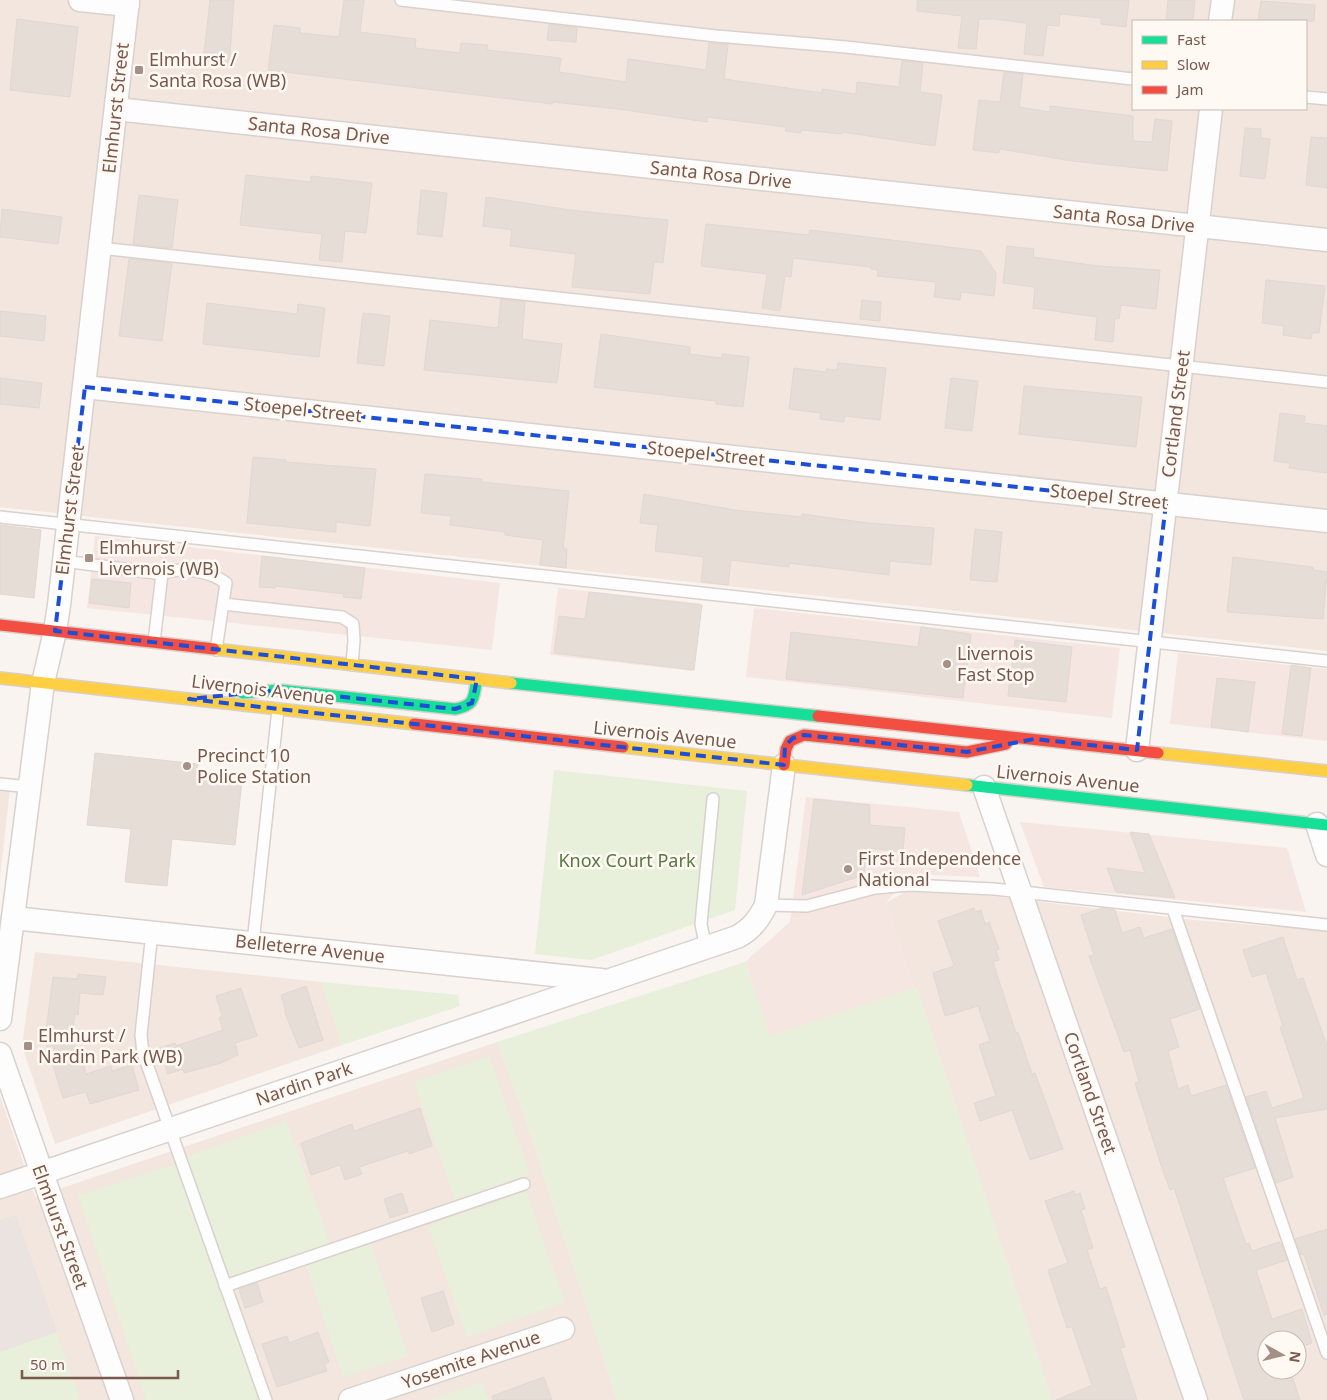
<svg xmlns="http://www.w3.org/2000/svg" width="1327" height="1400" font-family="'Noto Sans',sans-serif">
  <rect width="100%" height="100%" fill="#f9f4f0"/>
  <g fill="#f2e6de" fill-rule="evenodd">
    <path d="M0,0H1327V651L0,507ZM1133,21H1306V109H1133Z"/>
    <path d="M0,779L11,780L0,877Z"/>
    <path d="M905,892L983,895L1194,920L1327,931V1400H1052L917,988L914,989L886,903ZM1267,1340H1297V1370H1267Z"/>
    <path d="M35,952L321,982L342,1045L55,1144L22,1046Z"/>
    <path d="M497,1042L525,1117L617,1400H0V1096L35,1197Z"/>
  </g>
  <g fill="#f6e6e1">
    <path d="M95,536L500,583L492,650L87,608Z"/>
    <path d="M558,588L700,603L692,671L550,655Z"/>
    <path d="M754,608L1120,648L1112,718L746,677Z"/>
    <path d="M1178,653L1327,669V741L1170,724Z"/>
    <path d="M806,797L959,812L980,877L909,874L886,903L914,989L770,1038L745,962L790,922Z"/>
    <path d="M1020,822L1287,848L1306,912L1044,887Z"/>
  </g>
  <path fill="#ebe3df" d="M16,1215L57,1332L0,1352V1220Z"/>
  <g fill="#e8efdb">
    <path d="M554,770L747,791L735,910L591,960L535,954Z"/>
    <path d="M745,962L770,1036L917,987L1052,1400H617L525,1117L497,1042Z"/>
    <path d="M321,982L458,995L460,1006L342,1045Z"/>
    <path d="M489,1056L530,1174L455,1200L414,1082Z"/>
    <path d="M286,1121L330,1243L230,1279L186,1157Z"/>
    <path d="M181,1162L260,1400H146L78,1196Z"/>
    <path d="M526,1191L565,1302L467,1337L428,1226Z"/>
    <path d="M371,1244L408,1356L343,1377L306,1265Z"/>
    <path d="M57,1332L80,1400H0V1352Z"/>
    <path d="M482,1382L489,1400H430Z"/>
  </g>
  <g fill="#e6ddd7" stroke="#e2d7d2">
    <path d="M210,0H234L229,66L203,63Z"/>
    <path d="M344,0H364L360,32L416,39L415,48L460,53L461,43L488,45L487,50L561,58L559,72L626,82L628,59L706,70L709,43L728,45L724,79L822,93V89L856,94L857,82L899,87L902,61L923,63L920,92L942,95L935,146L842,132V134L801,130V133L785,131L786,127L707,117V122L618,109L553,102L552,104L268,70L274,25L300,28V33L339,37Z"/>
    <path d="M917,0H1129L1126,27L1101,24V18L1060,14L1059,26L1047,25L1043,56L1024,54L1027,23L994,19H979L976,49L958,48L962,16L917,11Z"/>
    <path d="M1168,0H1195L1193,21H1166Z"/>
    <path d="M1261,1L1315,5L1314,21H1258Z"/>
    <path d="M17,19L78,27L70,97L10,90Z"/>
    <path d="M549,24L577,28L576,42L547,40Z"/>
    <path d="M1004,72L1023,74L1019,107L1050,112V106L1133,116V141L1152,142L1155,119L1172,121L1167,171L1072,161L1000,149L999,153L973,150L979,100L1000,102Z"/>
    <path d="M1245,128L1261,129V138L1270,139L1265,179L1240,176Z"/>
    <path d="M1311,137L1327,138V188L1306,185Z"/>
    <path d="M246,175L311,182V176L372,183L366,233L345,231L342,262L319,260L322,234L240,225Z"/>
    <path d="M421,190L447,193L442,237L417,234Z"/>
    <path d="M139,195L178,200L172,248L133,244Z"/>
    <path d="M486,197L570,210L668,220L663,263L654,262L650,294L572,287L576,254L510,246L512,230L483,226Z"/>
    <path d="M2,209L62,217L58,244L0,237Z"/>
    <path d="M706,224L809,235L810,230L981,251L996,273L994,296L961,292L960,300L934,297L936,282L877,276L878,270L871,269V267L793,258L791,277L785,276L780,311L762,308L767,274L701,266Z"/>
    <path d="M1007,246L1034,249L1033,257L1098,266L1160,270L1156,309L1121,305L1119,319L1115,318L1113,342L1095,340L1097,317L1033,308L1035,287L1003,283Z"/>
    <path d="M129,259L172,263L162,341L119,336Z"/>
    <path d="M1266,280L1325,286L1319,333H1312L1311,339L1283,335L1284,326L1262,323Z"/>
    <path d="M501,299L525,302L522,339L562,344L557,383L424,370L430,320L498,328Z"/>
    <path d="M862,300L881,302L880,321L860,319Z"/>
    <path d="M207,303L297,314L298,304L325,308L319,357L203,344Z"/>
    <path d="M0,311L46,316L44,341L0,336Z"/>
    <path d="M363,313L390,316L384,366L357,363Z"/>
    <path d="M601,334L690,347V354L722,358V354L749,357L743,407L716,404V401L594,387Z"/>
    <path d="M838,363L886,368L880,420L845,416L844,422L820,419L821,413L789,409L794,368L826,372V369L837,370Z"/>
    <path d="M0,378L42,383L39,408L0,404Z"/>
    <path d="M951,378L978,381L972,431L945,428Z"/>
    <path d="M1024,386L1142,397L1136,447L1019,434Z"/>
    <path d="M1280,413L1305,416L1304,423L1327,426V473L1289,468L1290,463L1274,461Z"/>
    <path d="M253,457L286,460L285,462L376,469L370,526L336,522V532L247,523Z"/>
    <path d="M425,474L482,479V482L569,491L563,548L567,549L566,568L540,565L543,540L505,535V532L450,525L451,516L421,513Z"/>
    <path d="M644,494L735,510L802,517V514L868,523L934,528L931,565L890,561L889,575L789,563V567L731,560L728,585L701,582L704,557L655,551L658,525L640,523Z"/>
    <path d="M0,525L41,530L34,598L0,594Z"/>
    <path d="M975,529L1002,532L997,582L970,580Z"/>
    <path d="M262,556L365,568L361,599L343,597L344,594L275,586V588L259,587Z"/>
    <path d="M1233,557L1313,567V570L1327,572L1323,619L1227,612Z"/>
    <path d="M92,579L131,583L129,608L89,603Z"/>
    <path d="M589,592L702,605L694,670L554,653L559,616L585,619Z"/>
    <path d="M921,627L971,634L963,698L786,679L791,632L918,647Z"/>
    <path d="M1015,640L1072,647L1066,702L1008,696Z"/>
    <path d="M1291,665L1311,668L1302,736L1282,734Z"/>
    <path d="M1217,678L1255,682L1248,732L1211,727Z"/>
    <path d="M95,753L198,764L197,776L242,781L235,845L172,839L167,886L125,882L131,829L87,825Z"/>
    <path d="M814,799L870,805V825L905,828L903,852L866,848L864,875L802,895Z"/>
    <path d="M1130,832L1149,834L1175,898L1116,892L1107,868L1145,873Z"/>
    <path d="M974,908L975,912L981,910L985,924L989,922L999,949L996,951L999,960L993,962L1016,1033L1018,1032L1032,1074L1035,1073L1063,1149L1030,1160L1012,1110L980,1121L974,1103L996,1096L979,1045L990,1041L978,1006L945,1016L933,973L954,966L938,921Z"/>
    <path d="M1102,908L1115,910L1122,933L1140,927L1144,938L1172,929L1200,1009L1170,1019L1179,1047L1168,1051L1178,1089L1188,1085L1191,1096L1226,1085L1255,1168L1223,1178L1246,1244L1249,1243L1252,1251L1279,1242L1281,1244L1287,1260L1256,1270L1272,1319L1302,1309L1312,1343L1297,1348V1340H1267V1370H1290L1300,1400H1244L1174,1188L1170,1190L1161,1165L1135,1083L1139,1082L1130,1050L1124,1052L1089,956L1094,955L1081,915Z"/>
    <path d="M1283,937L1297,980L1303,978L1327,1046V1109L1275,1118L1293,1177L1276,1183L1246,1097L1266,1091L1272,1108L1304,1098L1280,1027L1283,1026L1266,973L1252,977L1243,950Z"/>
    <path d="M78,974L106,977L103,995L80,993L78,1015L75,1014L72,1036L78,1058L82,1057L86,1074L111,1066L112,1071L132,1065L139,1090L90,1104L86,1092L63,1098L45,1039L53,977L77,979Z"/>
    <path d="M306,986L323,1040L299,1048L285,1013V1008L281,995Z"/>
    <path d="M241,988L257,1036L235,1043L238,1055L221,1063L184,1073L183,1069L168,1074L159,1048L175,1043L176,1046L223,1030L219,1018L222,1016L216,996Z"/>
    <path d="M420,1108L432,1146L409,1154L408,1151L359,1167L362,1174L345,1180L340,1165L311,1175L301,1143L352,1124L354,1131Z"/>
    <path d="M1074,1191L1075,1195L1080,1193L1085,1209L1081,1210L1093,1248L1087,1250L1100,1289L1106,1287L1125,1347L1120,1348L1137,1400H1056L1092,1385L1072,1327L1067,1328L1048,1270L1068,1263L1045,1201Z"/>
    <path d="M402,1193L408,1212L390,1218L384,1199Z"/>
    <path d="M1327,1229V1314L1324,1315L1304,1254L1301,1255L1295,1239Z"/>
    <path d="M257,1283L263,1302L245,1308L239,1289Z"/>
    <path d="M443,1291L454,1324L432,1332L421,1298Z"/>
    <path d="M318,1332L329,1362L324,1364L327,1371L277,1387L262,1344L287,1336L289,1343Z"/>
    <path d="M544,1377L552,1400H493L492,1396Z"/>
  </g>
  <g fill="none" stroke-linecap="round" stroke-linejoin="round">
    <defs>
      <g id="lane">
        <path d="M401,0L716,36L846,47L1133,79"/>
        <path d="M1306,97L1327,99"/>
        <path d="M100,248L1327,382"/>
        <path d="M0,517L1327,661"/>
        <path d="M64,561L162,574L154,642"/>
        <path d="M162,574C181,566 210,571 226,583L216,650"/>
        <path d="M223,604L342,617L353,624L354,640L352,665"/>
        <path d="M0,784L30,787"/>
        <path d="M766,905L807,906L875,888L910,885L994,889L1327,925"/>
        <path d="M1173,909L1327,1353"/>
        <path d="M152,932L141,1035L143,1053L266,1400"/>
        <path d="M253,943L278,709"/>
        <path d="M706,948L701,924L713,799"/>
        <path d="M225,1286L524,1184"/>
      </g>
      <g id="street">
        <path d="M80,0L128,5"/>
        <path d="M1220,21L1223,0"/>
        <path d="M116,109L1327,240"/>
        <path d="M85,387L1327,521"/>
        <path d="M1137,750L1211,109"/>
        <path d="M984,787L1196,1400"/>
        <path d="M1317,824L1327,855"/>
        <path d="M13,918L601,980"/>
        <path d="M0,1019L43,683L55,631L59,605L128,0"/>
        <path d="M0,1054L122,1400"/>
        <path d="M0,1187L737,937C752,929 759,919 766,905L784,765"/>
        <path d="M350,1400L563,1329"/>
      </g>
      <g id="fast">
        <path d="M511,683L818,716"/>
        <path d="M243,693L279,690L455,709C476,705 473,698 477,679"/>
        <path d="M967,785L1327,825"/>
      </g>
      <g id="slow">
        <path d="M214,649L511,683"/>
        <path d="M0,678L414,724"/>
        <path d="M623,747L967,785"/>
        <path d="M1158,753L1327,771"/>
      </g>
      <g id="jam">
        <path d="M0,625L214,649"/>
        <path d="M818,716L1158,753"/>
        <path d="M414,724L623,747"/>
        <path d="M784,765L786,749L790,741L804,735L967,752L1006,744"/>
      </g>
    </defs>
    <use href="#lane" stroke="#d9d1cd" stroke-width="14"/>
    <use href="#street" stroke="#d9d1cd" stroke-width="25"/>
    <use href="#fast" stroke="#d9d0cb" stroke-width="14"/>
    <use href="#slow" stroke="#d9d0cb" stroke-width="14"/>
    <use href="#jam" stroke="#d9d0cb" stroke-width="14"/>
    <use href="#lane" stroke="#fefdfd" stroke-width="11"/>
    <use href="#street" stroke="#fefdfd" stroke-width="22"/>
    <use href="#fast" stroke="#16e098" stroke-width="11"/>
    <use href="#slow" stroke="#ffcf43" stroke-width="11"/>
    <use href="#jam" stroke="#f24e42" stroke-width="11"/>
  </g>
  <path fill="none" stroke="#1d4ed8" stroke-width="4" stroke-dasharray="10 6" stroke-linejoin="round" d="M85,387L1166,503L1137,750L1034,739L967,752L804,735L793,738L785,746L784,765L189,699L279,690L455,709L472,703L477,679L55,631Z"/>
  <g fill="#a68f87" stroke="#fff9f3" stroke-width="2">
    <rect x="134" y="65" width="10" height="10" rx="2.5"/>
    <rect x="84" y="553" width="10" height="10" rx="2.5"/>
    <circle cx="947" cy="664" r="5"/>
    <circle cx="187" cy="766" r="5"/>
    <circle cx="848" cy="869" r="5"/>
    <rect x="23" y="1041" width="10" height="10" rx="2.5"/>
  </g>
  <g text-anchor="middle" stroke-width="5" stroke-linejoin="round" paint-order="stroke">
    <g font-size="18" fill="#79584e" stroke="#fff9f3" text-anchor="start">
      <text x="149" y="66">Elmhurst /<tspan x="149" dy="21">Santa Rosa (WB)</tspan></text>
      <text x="99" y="554">Elmhurst /<tspan x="99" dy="21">Livernois (WB)</tspan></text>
      <text x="957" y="660">Livernois<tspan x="957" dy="21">Fast Stop</tspan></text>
      <text x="197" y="762">Precinct 10<tspan x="197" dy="21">Police Station</tspan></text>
      <text x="858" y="865">First Independence<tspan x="858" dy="21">National</tspan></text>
      <text x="38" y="1042">Elmhurst /<tspan x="38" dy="21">Nardin Park (WB)</tspan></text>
    </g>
    <g font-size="18" fill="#79584e" stroke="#fff9f3">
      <text transform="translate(116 108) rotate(-84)" y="6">Elmhurst Street</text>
      <text transform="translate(319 131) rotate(6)" y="6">Santa Rosa Drive</text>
      <text transform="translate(721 175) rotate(6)" y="6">Santa Rosa Drive</text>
      <text transform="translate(1124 219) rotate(6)" y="6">Santa Rosa Drive</text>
      <text transform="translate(303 410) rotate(6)" y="6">Stoepel Street</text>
      <text transform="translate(1176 414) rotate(-83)" y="6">Cortland Street</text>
      <text transform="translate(706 454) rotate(6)" y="6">Stoepel Street</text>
      <text transform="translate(1109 497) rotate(6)" y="6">Stoepel Street</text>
      <text transform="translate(70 510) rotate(-83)" y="6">Elmhurst Street</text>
      <text transform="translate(263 690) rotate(7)" y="6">Livernois Avenue</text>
      <text transform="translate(665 735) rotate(6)" y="6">Livernois Avenue</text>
      <text transform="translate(1068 779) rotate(6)" y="6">Livernois Avenue</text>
      <text transform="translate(310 949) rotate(6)" y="6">Belleterre Avenue</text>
      <text transform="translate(304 1084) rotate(-19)" y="6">Nardin Park</text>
      <text transform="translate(1090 1093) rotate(71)" y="6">Cortland Street</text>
      <text transform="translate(60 1227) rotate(70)" y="6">Elmhurst Street</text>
      <text transform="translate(471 1360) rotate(-19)" y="6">Yosemite Avenue</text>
    </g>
    <g font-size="18" fill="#587942" stroke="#fff9f3">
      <text x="627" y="867">Knox Court Park</text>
    </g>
  </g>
  <rect x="1132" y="20" width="175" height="90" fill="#fff9f3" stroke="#c9b9b1"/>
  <rect x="1142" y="36" width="25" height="8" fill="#16e098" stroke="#c9b9b1"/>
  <text x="1177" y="45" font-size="15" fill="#79584e">Fast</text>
  <rect x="1142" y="61" width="25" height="8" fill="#ffcf43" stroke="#c9b9b1"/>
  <text x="1177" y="70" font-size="15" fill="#79584e">Slow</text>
  <rect x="1142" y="86" width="25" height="8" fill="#f24e42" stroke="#c9b9b1"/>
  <text x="1177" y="95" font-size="15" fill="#79584e">Jam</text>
  <g transform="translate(1282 1355) rotate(98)"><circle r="24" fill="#fff9f3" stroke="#c9b9b1"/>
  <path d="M0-4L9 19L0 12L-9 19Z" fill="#a68f87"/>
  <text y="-8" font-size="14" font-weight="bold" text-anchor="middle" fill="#79584e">N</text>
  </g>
  <path d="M22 1370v8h156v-8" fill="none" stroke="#79584e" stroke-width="2.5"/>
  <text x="30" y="1370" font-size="15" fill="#79584e" stroke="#fff9f3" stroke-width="4" paint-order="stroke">50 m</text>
</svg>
